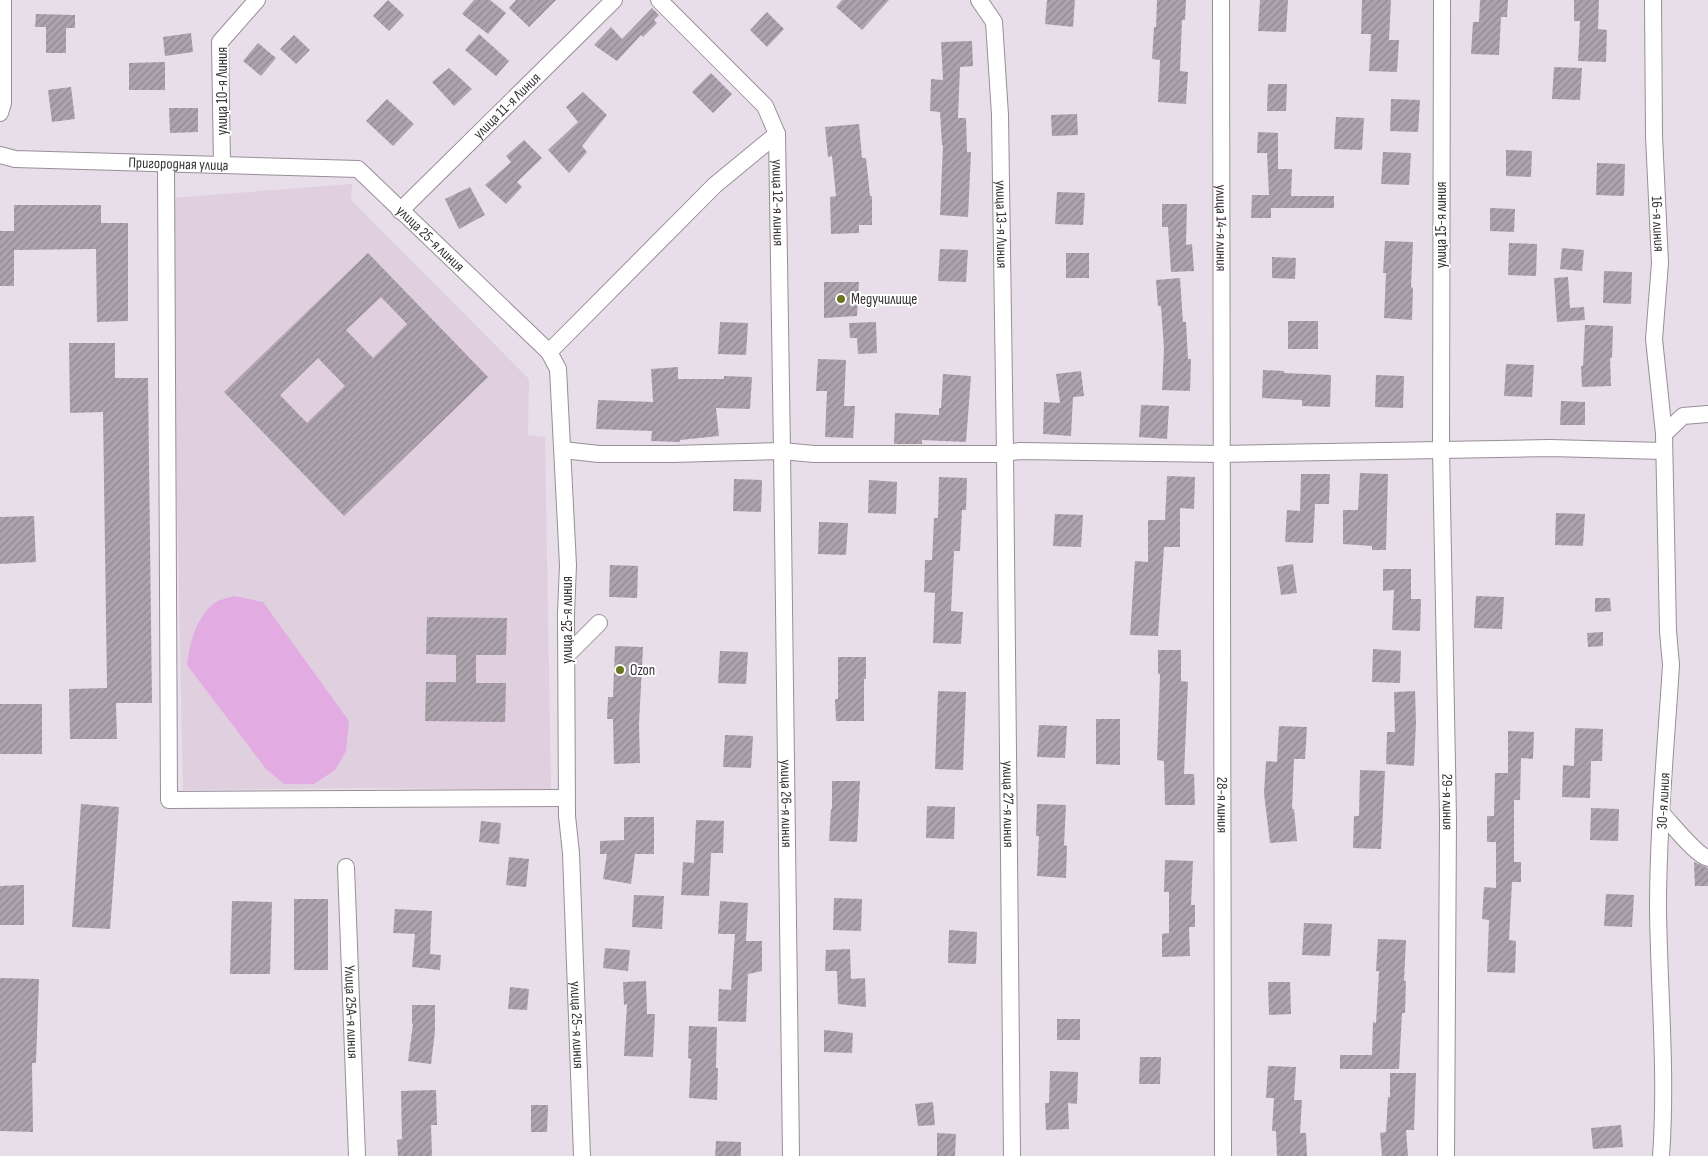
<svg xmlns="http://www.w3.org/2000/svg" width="1708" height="1156" font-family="'Sofia Sans Condensed',sans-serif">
  <defs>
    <pattern id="building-hatch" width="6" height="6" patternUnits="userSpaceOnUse" patternTransform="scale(1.25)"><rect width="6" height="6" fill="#ada3ad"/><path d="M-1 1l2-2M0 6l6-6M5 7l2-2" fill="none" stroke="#8e868e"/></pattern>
  </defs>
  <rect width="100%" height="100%" fill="#e8dee9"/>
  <path fill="#dfcfdf" d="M352,184L351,200L529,379L528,435L545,437L551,790L367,788L183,790L171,198Z"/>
  <path fill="#e2ace3" d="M234,596L263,602L349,721L346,751L335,770L314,784H284L266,769L187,665C190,643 195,621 212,605C217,600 227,598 234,596Z"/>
  <g fill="url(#building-hatch)" fill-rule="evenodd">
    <path d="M388,0L404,15L389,31L373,16Z"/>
    <path d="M474,0H490L506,13L488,34L462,14Z"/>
    <path d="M516,0H556L529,27L509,8Z"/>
    <path d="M842,0H889L862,30L836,7Z"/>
    <path d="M1047,0H1075L1073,27L1045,24Z"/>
    <path d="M1157,0H1186L1185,20H1182L1180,71L1188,72L1186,104L1158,102L1160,60L1152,59L1154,27H1156Z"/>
    <path d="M1260,0H1288L1286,32L1258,31Z"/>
    <path d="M1362,0H1391L1389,40H1399L1397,72L1369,71L1371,34H1361Z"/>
    <path d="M1480,0H1508L1507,17H1501L1499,55L1471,54L1473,22H1479Z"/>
    <path d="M1574,0H1599L1598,29L1607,30L1606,62L1578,61L1580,21H1574Z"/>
    <path d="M652,8L659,15L654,20L657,23L643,37L641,35L617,61L594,45L611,27L622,39Z"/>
    <path d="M767,12L784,29L767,47L750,30Z"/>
    <path d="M36,14L75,15V28H66V53H46V27H35Z"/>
    <path d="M191,33L193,52L165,56L163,37Z"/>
    <path d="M479,34L509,61L496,76L465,50Z"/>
    <path d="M294,35L310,50L296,64L280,49Z"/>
    <path d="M972,41L973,66L960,67L958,118H966L967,152H971L968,217L940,215L943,145H942L940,112L930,111L931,79L943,80L941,42Z"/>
    <path d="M258,43L276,58L261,76L243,61Z"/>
    <path d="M165,62V90H129V63Z"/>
    <path d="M1554,67L1582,68L1580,100L1552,99Z"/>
    <path d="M449,68L472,89L454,106L432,82Z"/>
    <path d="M711,73L732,94L713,113L692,92Z"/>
    <path d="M1268,84H1287L1286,111H1267Z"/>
    <path d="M71,87L75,119L52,122L48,90Z"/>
    <path d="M583,92L607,115L582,146L587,152L569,173L548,150L578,122L566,107Z"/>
    <path d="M387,99L414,124L393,146L366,121Z"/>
    <path d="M1391,99L1420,100L1418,132L1390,131Z"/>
    <path d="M169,108H198V132L170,133Z"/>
    <path d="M1077,114L1078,135L1052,136L1051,115Z"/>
    <path d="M1336,117L1364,118L1362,150L1334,149Z"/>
    <path d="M859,124L862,158H866L870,196H872V225H859V233L831,234L830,197L836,196L832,156L828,157L825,127Z"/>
    <path d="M1258,132L1278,133V169H1292L1291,196H1334V208H1271V218H1251L1252,195H1269L1267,153H1257Z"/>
    <path d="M524,140L542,158L517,182L522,187L506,204L485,185L511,162L506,156Z"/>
    <path d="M1506,150L1532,151L1531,177L1506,176Z"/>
    <path d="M1383,152L1411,153L1409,185L1381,184Z"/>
    <path d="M1597,163L1625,164L1624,196L1596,195Z"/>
    <path d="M470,187L485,215L459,229L445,199Z"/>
    <path d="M1057,192L1085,193L1083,225L1055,224Z"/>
    <path d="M1162,204H1187L1186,245L1192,244L1194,271L1171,272L1168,227H1162Z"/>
    <path d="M14,205H101V223H128V321L97,322L96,249L14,250V286H0V231H14Z"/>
    <path d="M1490,208L1515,209L1514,232L1490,231Z"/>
    <path d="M1385,241L1413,242L1411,287L1413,288L1412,320L1384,318L1386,273H1383Z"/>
    <path d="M1509,243L1537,244L1536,276L1508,275Z"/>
    <path d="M1562,248L1584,250L1582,271L1560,269Z"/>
    <path d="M940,249L968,250L966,282L938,281Z"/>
    <path d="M368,253L488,377L344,516L224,392ZM381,297L407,324L373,358L346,330ZM318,358L345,386L307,423L280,395Z"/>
    <rect x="1066" y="253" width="23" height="25"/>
    <path d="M1272,257L1296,258L1295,279L1272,278Z"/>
    <path d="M1604,271L1632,272L1631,304L1603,303Z"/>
    <path d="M1568,277L1570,308L1584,307L1585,320L1557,322L1554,278Z"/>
    <path d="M1180,278L1183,322H1186L1188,359H1191L1190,391L1162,390L1164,349L1161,306H1158L1156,280Z"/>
    <path d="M824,282H859L857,316L824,318Z"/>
    <rect x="1288" y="321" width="30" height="28"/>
    <path d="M720,322L748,323L746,355L718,354Z"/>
    <path d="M876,322L877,353L858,354L857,338H850L849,323Z"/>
    <path d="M1585,325L1613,326L1612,358H1610L1611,386L1582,387L1581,366H1583Z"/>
    <path d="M69,343H115V378H148L152,703H116L117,739H70L69,689L107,688L103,412L70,413Z"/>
    <path d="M818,359L846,360L844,406H855L853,438L825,437L827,391H816Z"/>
    <path d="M1506,364L1534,365L1532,397L1504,396Z"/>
    <path d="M678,367V379H724V376L752,377L750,409L716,408L719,436L680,440V442L651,441L652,431L596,429L598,400L653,402L651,369Z"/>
    <path d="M1263,370L1284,371V373L1331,375L1330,407L1302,406V400L1262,398Z"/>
    <path d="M1081,371L1084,396L1073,397L1071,436L1043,434L1044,402L1060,403L1056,374Z"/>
    <path d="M943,374L971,376L966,442L922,440V444H894L895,413L939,415V408H941Z"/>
    <path d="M1376,375L1404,376L1403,408L1375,407Z"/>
    <path d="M1561,401L1585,402V425H1560Z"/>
    <path d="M1141,405L1169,406L1167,439L1139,437Z"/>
    <path d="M1360,473L1388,474L1386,550H1372V546L1343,544V510H1358Z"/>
    <path d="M1301,474H1330L1329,504H1315L1313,543L1285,542L1287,510L1300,511Z"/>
    <path d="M1167,476L1195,477L1194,509L1180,508V547H1164L1158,636L1130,635L1135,561L1148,562V520H1165Z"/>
    <path d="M939,477L967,478L966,510H962L960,551H954L951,611L963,612L961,644L933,643L935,593L924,592L925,560H932L934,518H938Z"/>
    <path d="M734,479L762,480L761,512L733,511Z"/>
    <path d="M869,480L897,482L896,514L868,513Z"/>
    <path d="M1556,513L1585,514L1583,546L1555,545Z"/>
    <path d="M1055,514L1083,515L1081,547L1053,546Z"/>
    <path d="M34,516L36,562L0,564V517Z"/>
    <path d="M819,522L848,523L846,555L818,554Z"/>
    <path d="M1293,564L1297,593L1281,595L1277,567Z"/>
    <path d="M610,565L638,566L637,598L609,597Z"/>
    <path d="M1383,569H1411V599H1421L1420,631L1392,630L1394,590L1383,591Z"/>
    <path d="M1476,596L1504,597L1502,629L1474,628Z"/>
    <path d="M1595,598H1610L1611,611L1595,612Z"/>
    <path d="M427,617L507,618L506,655H476V683H506L505,722L425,721L426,682H456V655L426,654Z"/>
    <path d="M1603,632V646L1588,647L1587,633Z"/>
    <path d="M615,646L643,647L639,724L640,763L614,764L613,719H607L608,697H613Z"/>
    <path d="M1373,649L1401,651L1400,683L1372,682Z"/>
    <path d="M1158,650H1181V681L1188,682L1184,774H1194L1195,805H1165L1164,761L1157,760L1160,674H1158Z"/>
    <path d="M720,651L748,652L746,684L718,683Z"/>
    <path d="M838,657H866V679H864V721H836L835,699H838Z"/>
    <path d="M938,691L966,692L963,770L935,769Z"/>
    <path d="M1415,691L1416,723L1414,766L1386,764L1387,732H1395L1394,692Z"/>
    <rect x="0" y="704" width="42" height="50"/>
    <path d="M1096,719H1120V765L1096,764Z"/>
    <path d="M1039,725L1067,726L1065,758L1037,757Z"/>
    <path d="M1279,726L1307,727L1305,759H1294L1292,809H1294L1297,841L1270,843L1264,793L1266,761L1277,762Z"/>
    <path d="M1575,728L1603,729L1602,761H1591L1590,798L1562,797L1563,765L1574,766Z"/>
    <path d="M1508,731L1534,732L1533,759L1521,758L1520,800H1514V862H1521V882H1512L1509,940L1516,941L1515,973L1487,972L1489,920L1482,919L1484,887L1496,888V842H1487V816H1494L1495,773H1508Z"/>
    <path d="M725,735L753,736L751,768L723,767Z"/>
    <path d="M1360,770L1385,771L1381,849L1353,848L1354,816H1359Z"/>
    <path d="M832,781H860L857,842L829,841L831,809H832Z"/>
    <path d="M81,804L119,807L110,929L72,927Z"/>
    <path d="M1037,804L1066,805L1064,845L1067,846L1066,878L1037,876L1039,836H1036Z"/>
    <path d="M927,806L955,807L954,839L926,838Z"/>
    <path d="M1591,808L1619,809L1618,841L1590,840Z"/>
    <path d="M624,817H654V854H635L631,884L603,879L607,854H600V841L624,840Z"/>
    <path d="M696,820L724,821L723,853H711L709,896L681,895L683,862L694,863Z"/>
    <path d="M481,821L501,823L499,844L479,842Z"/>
    <path d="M509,857L529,859L526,887L506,885Z"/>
    <path d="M1165,860L1193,861L1191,905H1195V927H1189L1190,956L1162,957V934L1169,933V892H1164Z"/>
    <path d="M1694,862L1708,868V886H1695Z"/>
    <path d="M24,885V925H0V886Z"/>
    <path d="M1606,894L1634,895L1632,927L1604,926Z"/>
    <path d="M634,895L664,896L662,929L632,927Z"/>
    <path d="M834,898L862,899L861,931L833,930Z"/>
    <rect x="294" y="899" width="34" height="71"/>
    <path d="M232,901L272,902L270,974H230Z"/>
    <path d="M720,901L748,903L746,941H762V971L748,974L746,1022L718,1021L719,989L731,990L735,934H718Z"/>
    <path d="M395,909L432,911L430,954L441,955L440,970L412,967L415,934L393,933Z"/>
    <path d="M1304,923L1332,924L1330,956L1302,955Z"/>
    <path d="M949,930L977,932L976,964L948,963Z"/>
    <path d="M1378,939L1406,940L1404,981H1406L1405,1013H1402L1399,1069H1340V1055H1372L1373,1022L1376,1023L1379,971H1376Z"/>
    <path d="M605,948L630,950L628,971L603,968Z"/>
    <path d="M850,949L851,979L865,978L866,1007L838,1004L837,971H825L826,950Z"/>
    <path d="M0,978L39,979L36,1063H32L33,1132L0,1131Z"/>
    <path d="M646,981L647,1014H655L653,1057L624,1056L627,1004L624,1005L623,982Z"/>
    <path d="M1268,982H1290L1291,1014L1269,1015Z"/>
    <path d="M510,987L529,989L527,1010L508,1009Z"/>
    <path d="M412,1005H435V1031L431,1064L408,1061L413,1024H412Z"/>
    <rect x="1057" y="1019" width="23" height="21"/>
    <path d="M689,1026L717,1027L716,1068H718L717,1100L689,1098L691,1059L688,1058Z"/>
    <path d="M824,1030L853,1033L852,1053L824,1052Z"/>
    <path d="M1140,1057H1161L1160,1084H1139Z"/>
    <path d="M1268,1066L1296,1067L1294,1100H1302L1300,1133H1306L1307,1156H1277L1276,1131H1272L1274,1098H1266Z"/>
    <path d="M1050,1071L1078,1072L1077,1104L1068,1103L1069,1129L1046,1130L1045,1103H1049Z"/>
    <path d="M1390,1073H1416L1414,1130H1406L1408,1156H1382L1380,1133L1386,1132L1388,1097H1390Z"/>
    <path d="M436,1090L437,1125H431L432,1156H398L397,1140L402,1139L401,1091Z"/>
    <path d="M933,1102L935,1125L918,1126L915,1104Z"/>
    <path d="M531,1105H548L547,1132H531Z"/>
    <path d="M1621,1125L1623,1147L1593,1149L1591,1128Z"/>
    <path d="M937,1133L956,1134L955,1156H937Z"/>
    <path d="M716,1141L741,1142V1156H715Z"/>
  </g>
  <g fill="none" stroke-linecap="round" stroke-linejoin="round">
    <defs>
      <g id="minor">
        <path id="s1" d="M659,0L765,106L777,134L782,451L791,1156"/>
        <path id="s2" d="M979,0L994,22L1000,115L1005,453L1012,1156"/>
        <path id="s3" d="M1221,0L1223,1156"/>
        <path id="s4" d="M1442,0L1441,449L1448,818L1446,1156"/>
        <path id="s5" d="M1653,0L1654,136L1660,263L1654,339L1664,434L1668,631L1671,665C1666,745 1658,829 1658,909C1659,991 1667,1074 1661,1156"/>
        <path d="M0,113L3,103V0"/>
        <path id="s6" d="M0,155L15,159L358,169L549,352L558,369L568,565L566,614L567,816L571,853L582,1156"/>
        <path d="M166,164L169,800L567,798"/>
        <path d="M222,165L220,42L257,0"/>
        <path id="s7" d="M400,211L614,0"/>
        <path d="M549,352L715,185L777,134"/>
        <path d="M1664,434L1683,416L1708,414"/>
        <path d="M563,450L599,454H672L782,451L814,454H998L1020,451L1222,454L1550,448L1663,451"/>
        <path d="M567,655L599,623"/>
        <path d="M1662,814C1671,823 1697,856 1708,858"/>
        <path id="s8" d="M346,867L357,1156"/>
      </g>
    </defs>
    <use href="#minor" stroke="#988e98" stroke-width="18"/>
    <use href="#minor" stroke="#fff" stroke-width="16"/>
  </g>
  <g fill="#6b751e" stroke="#fff" stroke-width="2">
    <circle cx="841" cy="299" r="5"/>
    <circle cx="620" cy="670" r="5"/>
  </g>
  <g text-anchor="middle" stroke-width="4" stroke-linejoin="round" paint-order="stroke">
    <g font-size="15" fill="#383438" stroke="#fff">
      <text transform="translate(222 91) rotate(-90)" y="5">улица 10-я Линия</text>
      <text dy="5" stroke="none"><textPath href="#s7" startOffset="150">улица 11-я Линия</textPath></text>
      <text dy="5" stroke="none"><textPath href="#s6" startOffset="179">Пригородная улица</textPath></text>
      <text dy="5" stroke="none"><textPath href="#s1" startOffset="249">улица 12-я линия</textPath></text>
      <text dy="5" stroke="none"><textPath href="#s2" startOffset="229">улица 13-я Линия</textPath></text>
      <text dy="5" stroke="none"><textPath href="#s5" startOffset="224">16-я линия</textPath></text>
      <text transform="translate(1441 225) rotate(-90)" y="5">улица 15-я линия</text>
      <text dy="5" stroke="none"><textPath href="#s3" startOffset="228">улица 14-я линия</textPath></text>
      <text dy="5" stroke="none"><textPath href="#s6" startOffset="459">улица 25-я линия</textPath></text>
      <text transform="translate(567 620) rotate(-90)" y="5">улица 25-я линия</text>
      <text transform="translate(1663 801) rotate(-87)" y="5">30-я линия</text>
      <text dy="5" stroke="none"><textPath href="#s1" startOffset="850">улица 26-я линия</textPath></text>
      <text dy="5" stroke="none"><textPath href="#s4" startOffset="802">29-я линия</textPath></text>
      <text dy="5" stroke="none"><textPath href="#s2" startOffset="809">улица 27-я линия</textPath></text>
      <text dy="5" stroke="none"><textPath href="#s3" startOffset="805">28-я линия</textPath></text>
      <text dy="5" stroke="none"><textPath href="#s8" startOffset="145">Улица 25А-я линия</textPath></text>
      <text dy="5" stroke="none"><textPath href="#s6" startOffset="1299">улица 25-я линия</textPath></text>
    </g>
    <g font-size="15" fill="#383438" stroke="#fff" text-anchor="start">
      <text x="851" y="304">Медучилище</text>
      <text x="630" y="675">Ozon</text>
    </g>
  </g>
</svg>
